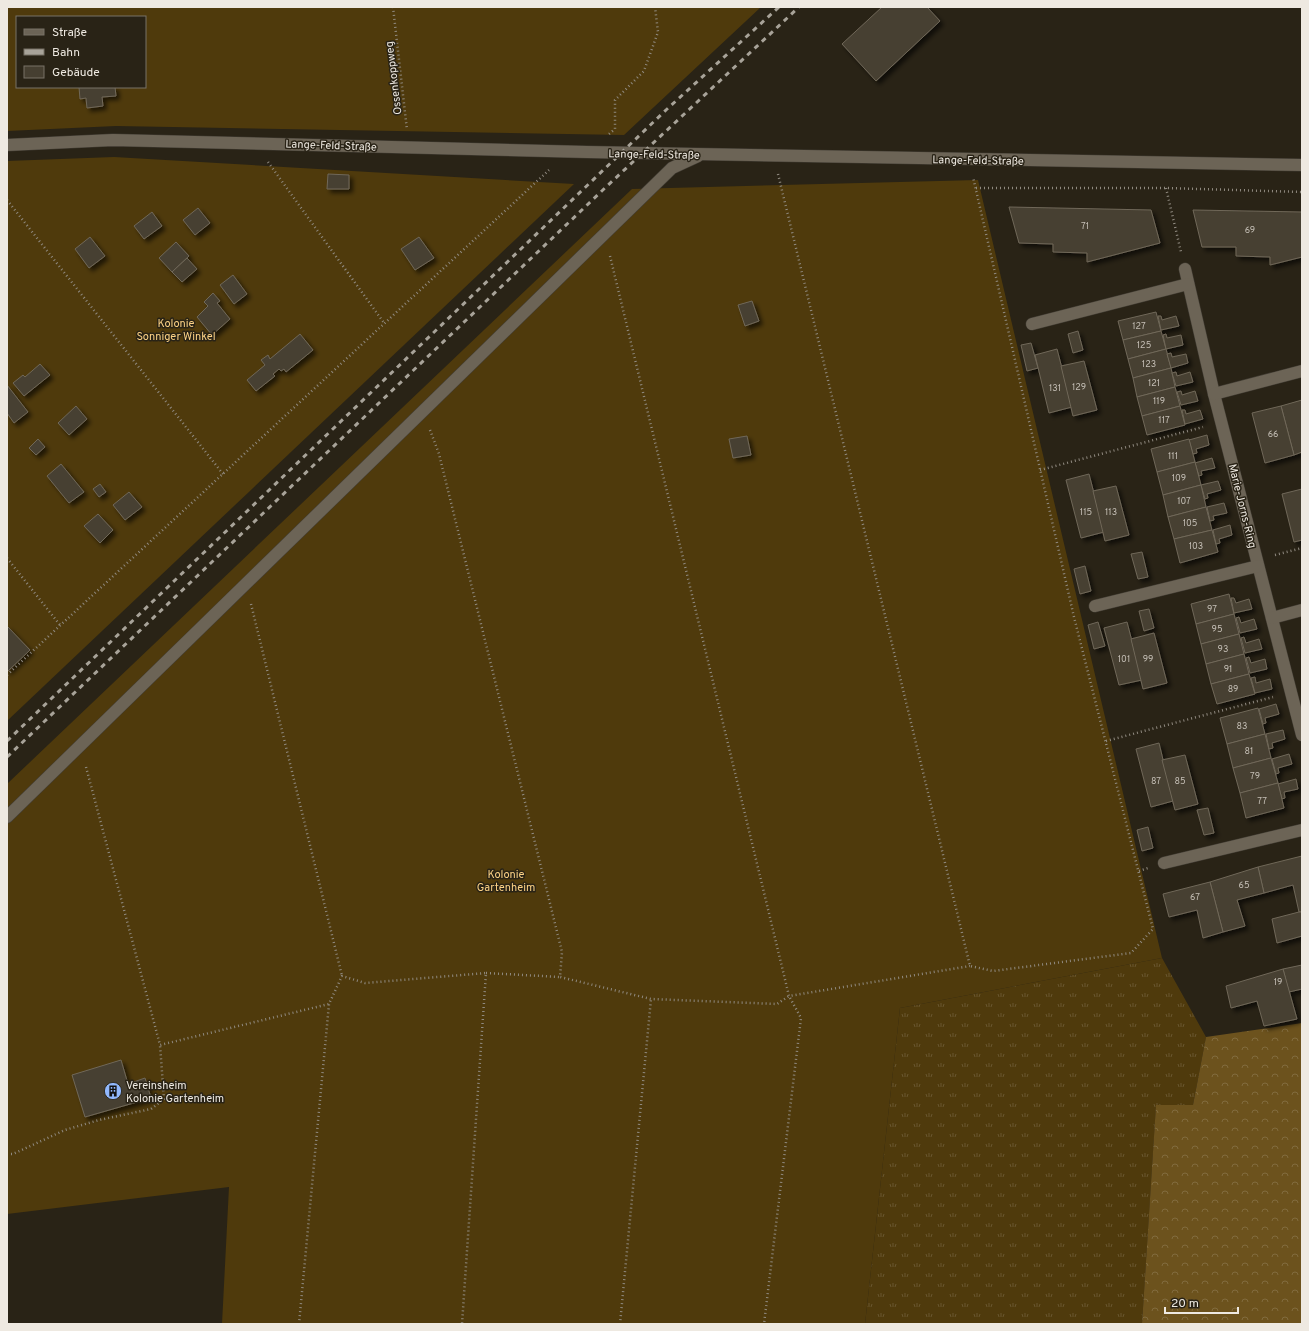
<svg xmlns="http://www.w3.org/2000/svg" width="1309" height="1331" font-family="Overpass,sans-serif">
  <defs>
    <pattern id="grass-tufts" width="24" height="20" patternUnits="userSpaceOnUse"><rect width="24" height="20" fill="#4f3a0c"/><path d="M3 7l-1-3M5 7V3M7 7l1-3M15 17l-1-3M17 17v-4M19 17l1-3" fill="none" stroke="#69562f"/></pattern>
    <pattern id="forest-crowns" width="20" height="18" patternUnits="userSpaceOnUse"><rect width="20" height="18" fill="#6c521d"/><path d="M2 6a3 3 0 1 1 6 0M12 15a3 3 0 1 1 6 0" fill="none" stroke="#816b3e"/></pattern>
    <filter id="shadow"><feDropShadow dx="3.5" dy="3.5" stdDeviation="2" flood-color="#0009"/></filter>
  </defs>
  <rect width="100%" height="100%" fill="#292316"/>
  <path fill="url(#grass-tufts)" d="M1162,958L1206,1037L1193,1105L1156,1106L1142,1324H865L900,1008Z"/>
  <path fill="url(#forest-crowns)" d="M1302,1023V1324H1142L1156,1105H1193L1206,1037Z"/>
  <g fill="#4f3a0c" fill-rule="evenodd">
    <path d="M7,7H761L624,135L116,126L7,131ZM17,17H145V87H17Z"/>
    <path d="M114,157L574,184L7,721V161Z"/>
    <path d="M978,180L1162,958L900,1008L865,1324H222L229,1187L7,1214V784L632,189Z"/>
  </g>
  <g fill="#463f31" stroke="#706859" filter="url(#shadow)">
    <path d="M882,7H927L940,21L876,81L842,44Z"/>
    <path d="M79,87H115L116,96L102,97L103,106L87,108L86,98L80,99Z"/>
    <path d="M328,174L349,175V189H327Z"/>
    <path d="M1009,207L1151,210L1160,243L1087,262V253L1053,252V244L1019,243Z"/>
    <path d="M198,208L210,223L195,235L183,220Z"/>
    <path d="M1193,210L1302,212V257L1270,265V257L1236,256V247H1202Z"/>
    <path d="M152,212L162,226L144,239L134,226Z"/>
    <path d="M90,237L105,256L89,268L75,249Z"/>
    <path d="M419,237L434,258L415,270L401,249Z"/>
    <path d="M176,242L189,256L172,272L159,258Z"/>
    <path d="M187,258L197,269L182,282L172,272Z"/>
    <path d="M233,275L247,294L234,304L220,285Z"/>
    <path d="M213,293L220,301L217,303L230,319L212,335L197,317L208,306L204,302Z"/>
    <path d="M752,301L759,321L745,326L738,305Z"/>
    <path d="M1156,312L1161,331L1123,340L1118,321Z"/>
    <path d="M1158,316H1161L1162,320L1176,316L1179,326L1161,330Z"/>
    <path d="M1078,331L1083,350L1073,353L1068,334Z"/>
    <path d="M1161,331L1166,349L1128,359L1123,340Z"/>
    <path d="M300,334L313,350L286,372L284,369L281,371L279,369L273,374L275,376L256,391L247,380L265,365L261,360L268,355L270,359Z"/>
    <path d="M1166,334L1167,338L1181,335L1183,345L1166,349L1163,335Z"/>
    <path d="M1031,343L1038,368L1027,371L1021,345Z"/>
    <path d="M1057,349L1072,407L1049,413L1035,355Z"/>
    <path d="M1166,349L1171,368L1133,378L1128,359Z"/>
    <path d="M1171,353L1172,357L1186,354L1188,363L1171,368L1167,354Z"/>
    <path d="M1084,361L1097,410L1073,416L1061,366Z"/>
    <path d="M40,364L50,375L24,396L13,383L23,375L25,377Z"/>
    <path d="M1171,368L1175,387L1137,397L1133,378Z"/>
    <path d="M1176,372L1177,376L1190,372L1193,382L1176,386L1172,373Z"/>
    <path d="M7,385L28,412L14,423L7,413Z"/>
    <path d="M1175,387L1180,406L1142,416L1137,397Z"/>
    <path d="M1181,391L1182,395L1195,391L1198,401L1181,405L1177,392Z"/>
    <path d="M1302,400V452L1294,455L1281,406Z"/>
    <path d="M76,406L87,419L69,435L58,423Z"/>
    <path d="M1180,406L1185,425L1147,435L1142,416Z"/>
    <path d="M1281,406L1294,455L1265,463L1252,413Z"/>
    <path d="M1182,410H1185L1186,414L1200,410L1203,419L1185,424Z"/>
    <path d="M1207,435L1209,445L1196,449L1197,453L1193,454L1189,440Z"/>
    <path d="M747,436L751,455L733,458L729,439Z"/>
    <path d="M38,439L45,447L36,455L29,448Z"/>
    <path d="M1189,439L1195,462L1157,472L1151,449Z"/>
    <path d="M1212,458L1215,468L1201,471L1202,475L1199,476L1195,463Z"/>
    <path d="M1195,462L1201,485L1163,495L1157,472Z"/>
    <path d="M61,464L84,492L69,503L47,476Z"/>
    <path d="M1089,474L1104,532L1081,538L1066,480Z"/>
    <path d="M1218,481L1221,490L1207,494L1208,498L1205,499L1201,485Z"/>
    <path d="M100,484L106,492L99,497L93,489Z"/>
    <path d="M1201,485L1206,507L1168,517L1163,495Z"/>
    <path d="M1116,486L1129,535L1105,541L1093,491Z"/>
    <path d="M1302,489V540L1294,542L1282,494Z"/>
    <path d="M129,492L142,507L125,520L113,505Z"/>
    <path d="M1224,503L1227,513L1213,516L1214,520L1210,521L1207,507Z"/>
    <path d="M1206,507L1212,530L1174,539L1168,517Z"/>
    <path d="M98,514L113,530L100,543L84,526Z"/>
    <path d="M1230,525L1232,535L1219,539L1220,543L1216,544L1213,530Z"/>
    <path d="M1212,530L1218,552L1180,563L1174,539Z"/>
    <path d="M1142,552L1148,577L1138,579L1131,554Z"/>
    <path d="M1085,566L1091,591L1080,594L1074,569Z"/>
    <path d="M1229,594L1234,614L1196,624L1191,604Z"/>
    <path d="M1231,598H1234L1236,603L1249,599L1252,609L1234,613Z"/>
    <path d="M1149,609L1154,628L1144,631L1139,611Z"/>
    <path d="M1234,614L1239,634L1201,644L1196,624Z"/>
    <path d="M1239,617L1241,623L1254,619L1257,629L1240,633L1236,618Z"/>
    <path d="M1098,622L1105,646L1094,649L1088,625Z"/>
    <path d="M1127,622L1142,680L1119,685L1104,628Z"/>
    <path d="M7,626L30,650L7,672Z"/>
    <path d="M1154,633L1167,683L1143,689L1131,639Z"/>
    <path d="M1239,634L1244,654L1206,664L1201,644Z"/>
    <path d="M1244,637L1246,643L1259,639L1262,649L1245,653L1241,638Z"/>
    <path d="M1244,654L1249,674L1211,684L1206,664Z"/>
    <path d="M1249,657L1251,663L1265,659L1267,669L1250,673L1246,658Z"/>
    <path d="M1249,674L1255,694L1217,704L1211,684Z"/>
    <path d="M1255,677L1256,683L1270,679L1272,689L1255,693L1251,678Z"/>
    <path d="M1276,704L1279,714L1265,718L1266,723L1263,724L1259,709Z"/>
    <path d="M1258,708L1265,734L1227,744L1220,718Z"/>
    <path d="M1283,730L1285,739L1272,743L1273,748L1269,749L1266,734Z"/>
    <path d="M1265,734L1271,758L1233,768L1227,744Z"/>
    <path d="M1159,743L1173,801L1151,807L1136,749Z"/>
    <path d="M1289,754L1292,764L1278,768L1279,773L1276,774L1272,759Z"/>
    <path d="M1185,755L1198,804L1175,810L1162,760Z"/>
    <path d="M1271,758L1278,783L1240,793L1233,768Z"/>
    <path d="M1296,779L1298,789L1284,792L1285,798L1282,799L1278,784Z"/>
    <path d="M1278,783L1284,808L1246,818L1240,793Z"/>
    <path d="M1208,808L1214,833L1204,835L1197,810Z"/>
    <path d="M1148,827L1153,848L1142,851L1137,830Z"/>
    <path d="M1302,856V912H1299L1293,885L1264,893L1258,867Z"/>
    <path d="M1258,867L1264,893L1237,900L1245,926L1223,932L1210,882Z"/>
    <path d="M1210,882L1223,932L1203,938L1197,910L1169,917L1163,894Z"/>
    <path d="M1299,912H1302V936L1277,943L1272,919Z"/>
    <path d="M1302,965V989L1289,992L1283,969Z"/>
    <path d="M1283,969L1297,1019L1264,1026L1257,1001L1231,1008L1226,986Z"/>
    <path d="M121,1060L128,1084L145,1078L151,1098L85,1117L72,1075Z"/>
  </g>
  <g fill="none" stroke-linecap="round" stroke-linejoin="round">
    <defs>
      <g id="minor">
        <path d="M7,145L113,140L587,152L1302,165"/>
        <path d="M1185,269L1214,394L1302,735"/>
        <path d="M1032,324L1188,284"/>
        <path d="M1214,394L1302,371"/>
        <path d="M1095,606L1258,566"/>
        <path d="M1272,618L1302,610"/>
        <path d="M7,817L672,168L698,156"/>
        <path d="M1164,863L1302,830"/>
      </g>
    </defs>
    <use href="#minor" stroke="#423d34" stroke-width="13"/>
    <g stroke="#908a80" stroke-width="2.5" stroke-dasharray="1 3" stroke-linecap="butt">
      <path d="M393,7L407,130"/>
      <path d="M609,134L615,129V100L644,71L658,32L655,7"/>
      <path d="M268,162L384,323"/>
      <path d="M778,174L970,966L993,971L1131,953L1153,929L1074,617L973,177"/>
      <path d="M976,188H1166L1302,192"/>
      <path d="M1166,188L1181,252"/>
      <path d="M7,200L223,474"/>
      <path d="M610,256L789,996L970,966"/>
      <path d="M430,430L439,454L562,952L560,977L651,999L777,1004L789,996L801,1018L764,1324"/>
      <path d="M1040,470L1203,427"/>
      <path d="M1275,555L1302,548"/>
      <path d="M7,558L60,625"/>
      <path d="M251,604L342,976"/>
      <path d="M7,675L549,170"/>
      <path d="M1106,741L1273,697"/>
      <path d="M86,767L160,1045L329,1004L342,976L365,983L486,973L462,1324"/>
      <path d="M1139,871L1148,868"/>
      <path d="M486,973L560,977"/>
      <path d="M7,1154H13L65,1130L99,1120L151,1109L164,1099L160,1045"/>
      <path d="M299,1324L329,1004"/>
      <path d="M620,1324L651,999"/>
    </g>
    <use href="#minor" stroke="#6c6456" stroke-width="12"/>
    <g stroke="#a8a399" stroke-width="3" stroke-dasharray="5 5" stroke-linecap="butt">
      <path d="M7,741L666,110L779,7"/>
      <path d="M7,757L606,187L799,7"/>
    </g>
  </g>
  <defs>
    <symbol id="building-disc" viewBox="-11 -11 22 22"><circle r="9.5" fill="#91b8fd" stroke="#292316"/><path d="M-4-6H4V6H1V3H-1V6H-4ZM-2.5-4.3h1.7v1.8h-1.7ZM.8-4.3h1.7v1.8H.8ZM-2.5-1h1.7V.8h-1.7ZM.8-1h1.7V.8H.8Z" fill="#111"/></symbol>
  </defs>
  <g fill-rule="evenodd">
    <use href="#building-disc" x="103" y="1081" width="20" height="20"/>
  </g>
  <g text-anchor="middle" stroke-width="3" stroke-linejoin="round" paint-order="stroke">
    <g font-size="9" fill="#c4beb5">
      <text x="1085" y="229">71</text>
      <text x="1250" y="233">69</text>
      <text x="1139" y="329">127</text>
      <text x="1144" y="348">125</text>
      <text x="1149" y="367">123</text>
      <text x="1154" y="386">121</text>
      <text x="1079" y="390">129</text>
      <text x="1055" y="391">131</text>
      <text x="1159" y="404">119</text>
      <text x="1164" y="423">117</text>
      <text x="1273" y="437">66</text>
      <text x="1173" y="459">111</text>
      <text x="1179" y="481">109</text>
      <text x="1184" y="504">107</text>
      <text x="1086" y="515">115</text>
      <text x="1111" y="515">113</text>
      <text x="1190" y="526">105</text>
      <text x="1196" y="549">103</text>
      <text x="1212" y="612">97</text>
      <text x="1217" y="632">95</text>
      <text x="1223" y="652">93</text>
      <text x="1124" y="662">101</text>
      <text x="1148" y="662">99</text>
      <text x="1228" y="672">91</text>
      <text x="1233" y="692">89</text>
      <text x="1242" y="729">83</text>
      <text x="1249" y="754">81</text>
      <text x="1255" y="779">79</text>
      <text x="1156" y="784">87</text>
      <text x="1180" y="784">85</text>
      <text x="1262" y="804">77</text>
      <text x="1244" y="888">65</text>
      <text x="1195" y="900">67</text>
      <text x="1278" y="985">19</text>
    </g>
    <g font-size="11" fill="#eee9e1" stroke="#292316">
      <text transform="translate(393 78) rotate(-97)" y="4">Ossenkoppweg</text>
      <text transform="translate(331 145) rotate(2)" y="4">Lange-Feld-Straße</text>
      <text transform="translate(654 154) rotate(1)" y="4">Lange-Feld-Straße</text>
      <text transform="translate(978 160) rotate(1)" y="4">Lange-Feld-Straße</text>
      <text transform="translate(1243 506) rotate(76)" y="4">Marie-Jorns-Ring</text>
    </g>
    <g font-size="11" fill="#fcd285" stroke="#292316">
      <text x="176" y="327">Kolonie<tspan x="176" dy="13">Sonniger Winkel</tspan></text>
      <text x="506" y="878">Kolonie<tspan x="506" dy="13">Gartenheim</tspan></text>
    </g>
    <g font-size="11" fill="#eee9e1" stroke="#292316" text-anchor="start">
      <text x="126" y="1089">Vereinsheim<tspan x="126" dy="13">Kolonie Gartenheim</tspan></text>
    </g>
  </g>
  <rect width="1309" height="1331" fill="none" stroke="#eee9e1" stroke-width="16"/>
  <rect x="16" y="16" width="130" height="72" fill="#292316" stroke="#787267"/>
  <rect x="24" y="29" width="20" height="6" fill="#6c6456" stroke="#787267"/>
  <text x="52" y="36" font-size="12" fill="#eee9e1">Straße</text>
  <rect x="24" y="49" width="20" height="6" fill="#a8a399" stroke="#787267"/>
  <text x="52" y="56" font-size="12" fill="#eee9e1">Bahn</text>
  <rect x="24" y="66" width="20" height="12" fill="#463f31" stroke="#787267"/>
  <text x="52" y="76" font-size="12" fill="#eee9e1">Gebäude</text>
  <path d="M1165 1307v6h73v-6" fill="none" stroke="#eee9e1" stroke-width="2"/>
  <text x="1171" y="1307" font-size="12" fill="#eee9e1" stroke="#292316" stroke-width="3" paint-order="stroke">20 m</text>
</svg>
